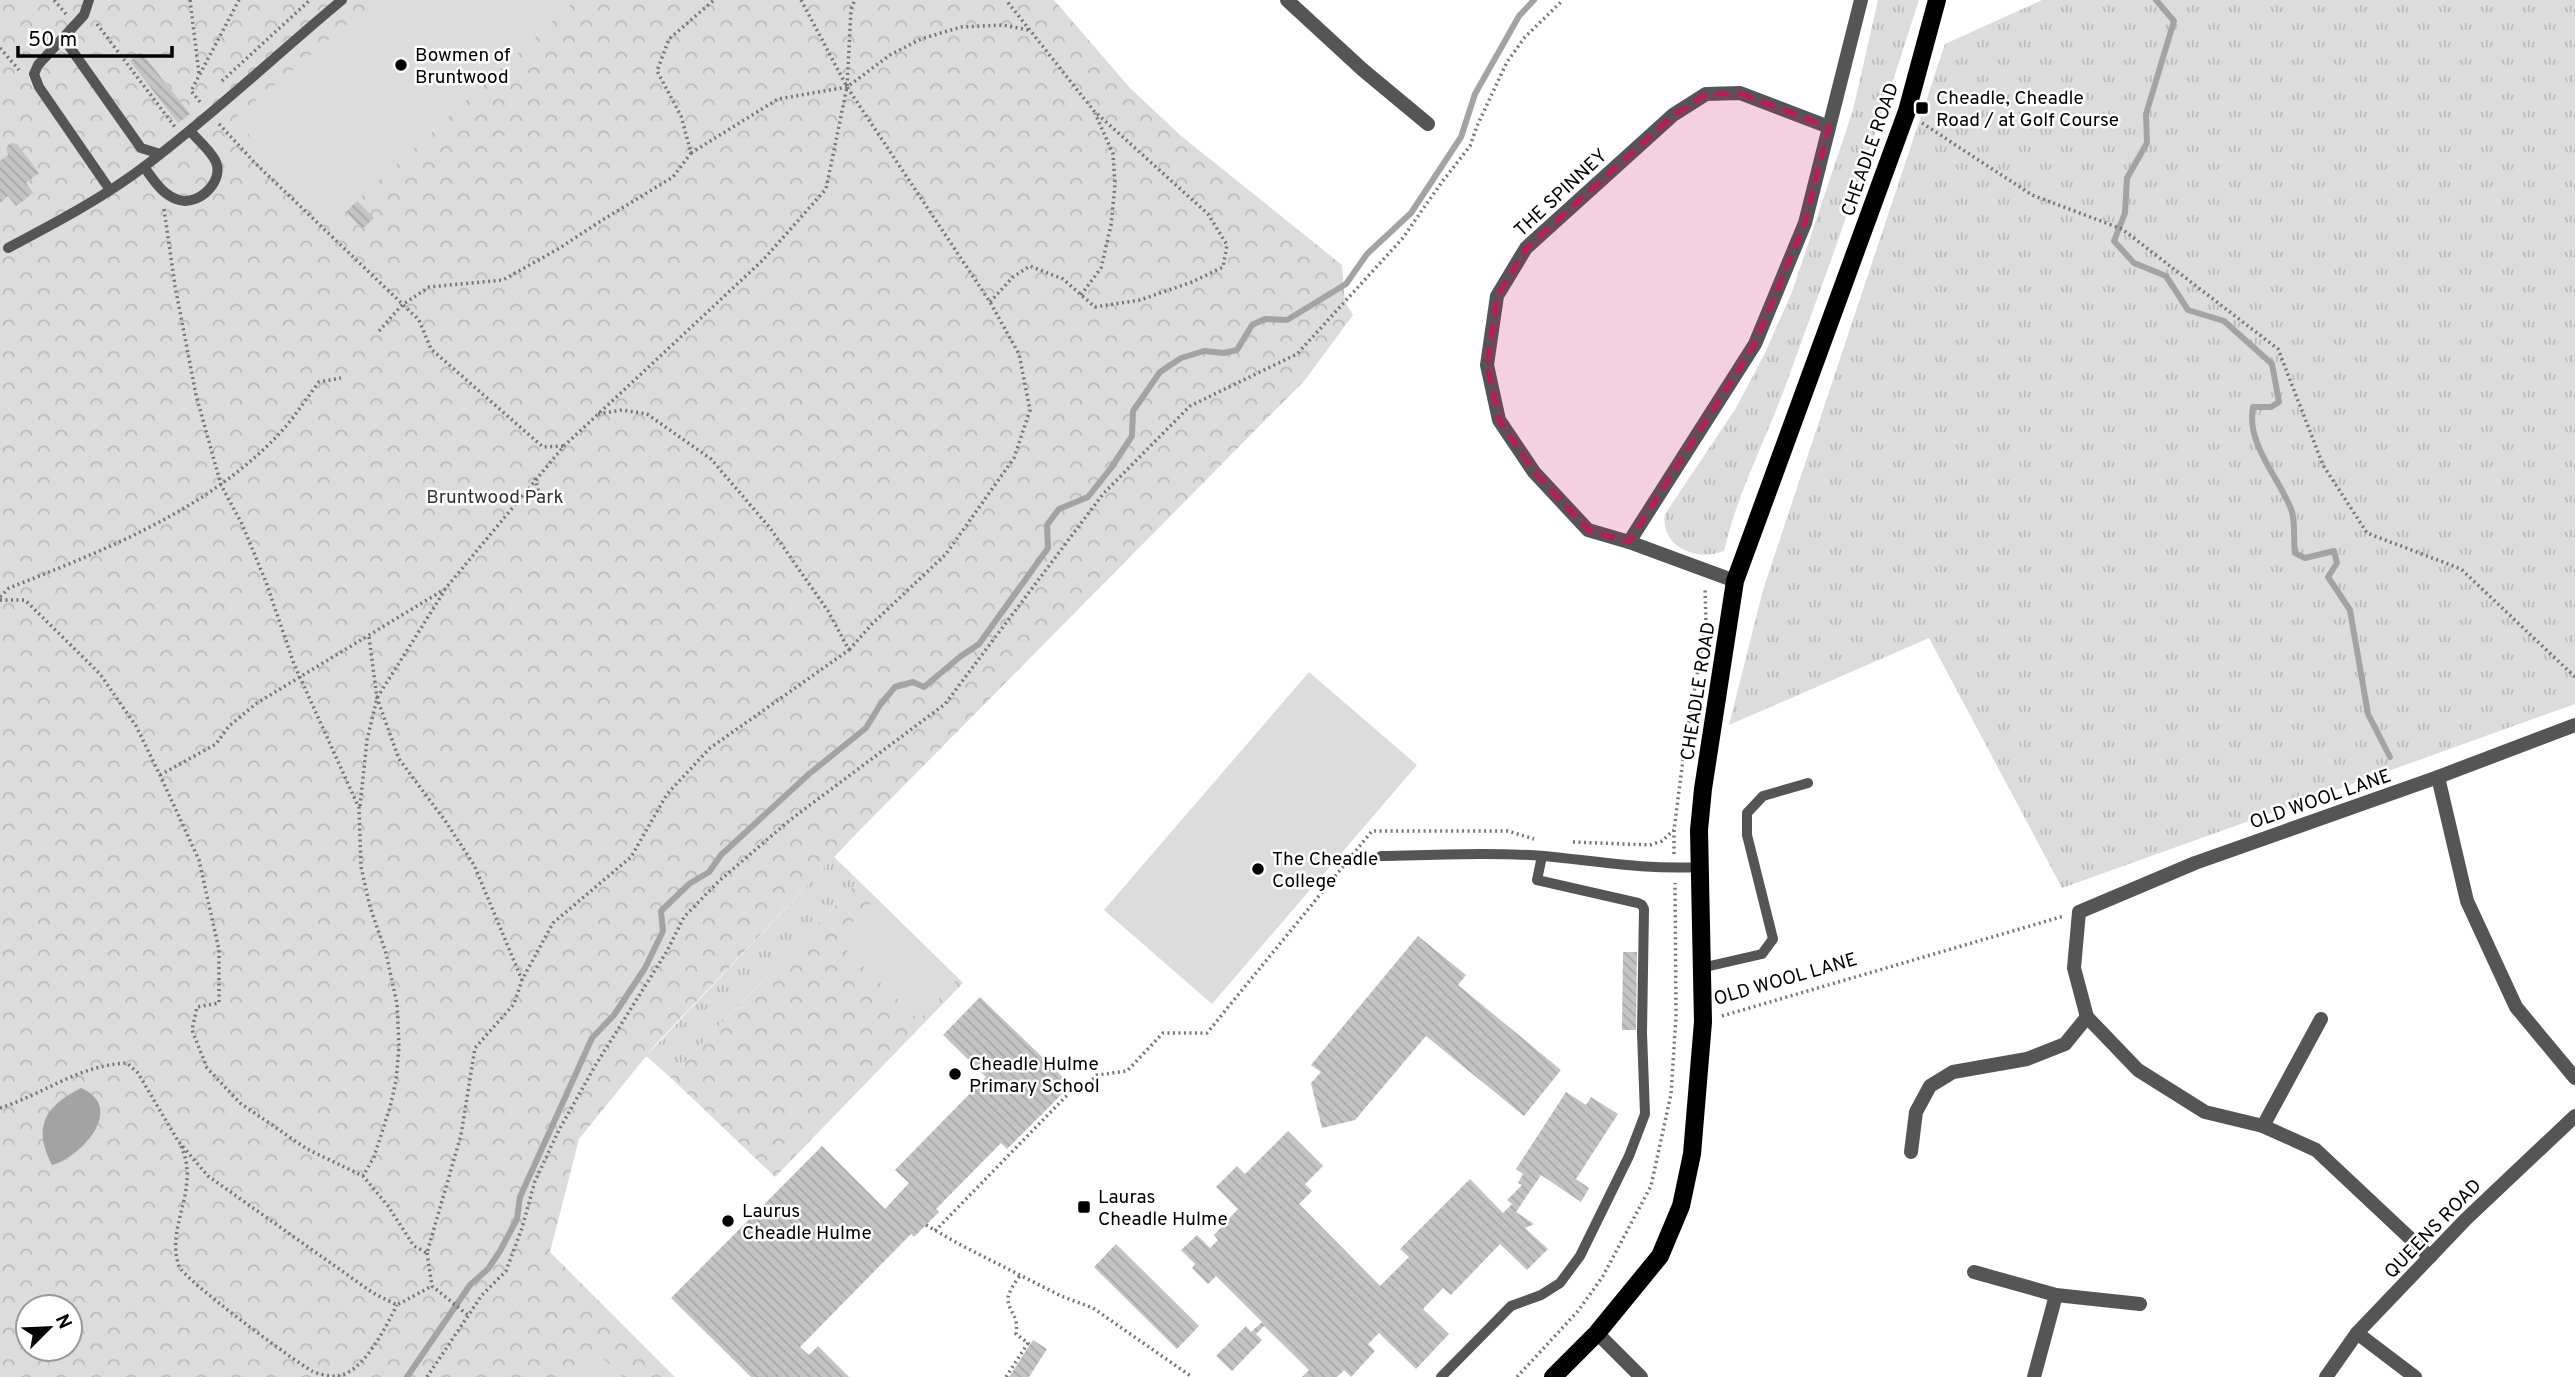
<svg xmlns="http://www.w3.org/2000/svg" width="2575" height="1377" font-family="Overpass,sans-serif">
  <defs>
    <pattern id="grass-tufts" width="24" height="20" patternUnits="userSpaceOnUse" patternTransform="scale(1.75)"><rect width="24" height="20" fill="#dcdcdc"/><path d="M3 7l-1-3M5 7V3M7 7l1-3M15 17l-1-3M17 17v-4M19 17l1-3" fill="none" stroke="#bbb"/></pattern>
    <pattern id="park-crowns" width="20" height="18" patternUnits="userSpaceOnUse" patternTransform="scale(1.75)"><rect width="20" height="18" fill="#dcdcdc"/><path d="M2 6a3 3 0 1 1 6 0M12 15a3 3 0 1 1 6 0" fill="none" stroke="#bbb"/></pattern>
    <pattern id="building-back-hatch" width="6" height="6" patternUnits="userSpaceOnUse" patternTransform="scale(1.75)"><rect width="6" height="6" fill="#c4c4c4"/><path d="M-1 5l2 2M0 0l6 6M5-1l2 2" fill="none" stroke="#a7a7a7"/></pattern>
  </defs>
  <rect width="100%" height="100%" fill="#fff"/>
  <g fill="url(#grass-tufts)">
    <path d="M1878,0H1919C1878,130 1832,259 1785,387C1765,442 1737,494 1724,551C1697,562 1660,547 1665,514L1736,408L1766,351L1792,292L1853,110Z"/>
    <path d="M2042,0H2575V704L2062,888L1929,638L1729,725L1763,590L1945,44Z"/>
    <path d="M834,857L859,881L670,1077L646,1056Z"/>
  </g>
  <g fill="url(#park-crowns)" fill-rule="evenodd">
    <path d="M0,0H1054L1130,88L1180,135L1342,265L1345,302L1353,315L1305,380L857,833L656,1044L579,1139L550,1252L675,1377H0ZM28,1307H70V1349H28Z"/>
    <path d="M859,881L963,983L775,1177L670,1077Z"/>
  </g>
  <g fill="#dcdcdc">
    <path d="M376,0H576L335,221L234,119Z"/>
    <path d="M1309,672L1417,765L1212,1004L1104,910Z"/>
    <path d="M875,898L958,978L919,1020L836,940Z"/>
    <path d="M595,1351L623,1377H571Z"/>
  </g>
  <path fill="#a3a3a3" d="M81,1088C127,1108 80,1158 52,1165C32,1127 45,1106 81,1088Z"/>
  <g fill="none" stroke-linecap="round" stroke-linejoin="round">
    <g stroke="#a3a3a3" stroke-width="6">
      <path d="M2156,0L2174,21L2146,114L2147,143L2127,178L2125,213L2114,241L2134,263L2166,276L2188,310L2224,321L2272,364L2279,402L2271,407H2253C2246,444 2278,476 2291,509C2296,521 2293,539 2295,553L2305,558L2334,551L2337,563L2328,577L2350,610L2368,714L2390,757"/>
      <path d="M407,1377L470,1285L488,1269L500,1251L517,1219L520,1197L592,1038L614,1015L645,968L663,931L661,911L689,884L709,872L721,855L809,774L866,728L880,705L895,687L913,682L924,687L961,656L979,644L1048,548L1047,525L1059,509L1088,497L1111,468L1132,436L1133,411L1160,372L1181,358L1204,351L1224,353L1237,350L1252,325L1265,319L1287,320L1346,284L1367,254L1411,213L1461,137L1475,94L1519,16L1534,0"/>
    </g>
  </g>
  <g fill="url(#building-back-hatch)">
    <path d="M141,52L190,114L178,123L130,61Z"/>
    <path d="M11,143L17,144L39,173L26,183L33,193L16,206L8,196L0,203V161L8,155L6,147Z"/>
    <path d="M357,201L374,218L362,229L346,212Z"/>
    <path d="M1418,936L1466,975L1458,985L1561,1070L1524,1116L1426,1036L1355,1120L1322,1128L1311,1083L1321,1072L1311,1065Z"/>
    <path d="M1623,952H1637L1636,1030H1622Z"/>
    <path d="M980,997L1071,1085L1007,1149L1001,1143L936,1209L939,1212L914,1237L911,1234L800,1347L809,1355L818,1346L849,1377H751L671,1298L822,1146L885,1209L909,1183L895,1170L986,1077L943,1035Z"/>
    <path d="M1566,1092L1586,1105L1591,1097L1618,1114L1576,1179L1589,1188L1581,1202L1541,1175L1516,1212L1534,1224L1525,1228L1548,1249L1527,1270L1500,1244L1451,1295L1443,1288L1423,1309L1449,1334L1416,1369L1379,1333L1368,1344L1375,1351L1351,1377L1344,1370L1337,1377H1302L1309,1370L1264,1326L1256,1334L1262,1340L1232,1371L1216,1356L1246,1326L1251,1332L1262,1322L1216,1276L1208,1284L1192,1268L1195,1264L1181,1250L1197,1235L1210,1248L1218,1240L1214,1235L1238,1209L1216,1187L1237,1166L1245,1174L1288,1131L1323,1166L1305,1184L1312,1191L1299,1204L1380,1286L1409,1257L1400,1249L1470,1179L1503,1213L1512,1204L1507,1200L1522,1185L1518,1183L1523,1174L1516,1169Z"/>
    <path d="M1116,1244L1199,1326L1177,1349L1094,1267Z"/>
    <path d="M1033,1340L1047,1349L1029,1377H1009Z"/>
  </g>
  <g fill="none" stroke-linecap="round" stroke-linejoin="round">
    <g stroke="#777" stroke-width="3.5" stroke-dasharray="2 3.5" stroke-linecap="butt">
      <path d="M54,0L66,14"/>
      <path d="M190,0L199,74"/>
      <path d="M801,0L847,87L990,302L1019,354L1030,410L1014,458L946,554L873,623L849,650"/>
      <path d="M97,24L175,127"/>
      <path d="M0,48L19,70"/>
      <path d="M222,81L310,0"/>
      <path d="M200,102L191,91L239,0"/>
      <path d="M1922,123L2032,195L2122,229L2278,349L2323,465L2367,533L2461,569L2575,677"/>
      <path d="M219,124L255,163L419,320L431,349L543,447L564,446"/>
      <path d="M691,153L778,99L847,87L890,55L921,39L961,27L1003,25L1028,30"/>
      <path d="M164,209L175,286L196,395L221,485L242,524L266,582L294,664L359,808L361,867L370,907L386,953L397,1004L399,1047L396,1081L390,1107L374,1157L363,1176"/>
      <path d="M1081,295L1101,268L1111,225L1115,185L1113,154L1095,113"/>
      <path d="M990,302L1013,277L1030,266L1063,279L1095,307L1140,300L1192,282L1223,267L1227,245L1208,214L1094,111L1006,0"/>
      <path d="M379,331L402,305L429,287L503,280L558,249L604,219L673,177L691,153L681,116L657,71L669,39L714,0"/>
      <path d="M535,478L542,505"/>
      <path d="M0,597L9,588C105,550 208,510 280,433C294,418 306,399 319,382L341,378"/>
      <path d="M0,600H25L100,674L136,726L160,775L199,860L219,950V1003L197,1007L192,1030L207,1068L240,1103L307,1149L363,1176L388,1206L414,1246L427,1253L461,1135L475,1048L514,1004L522,980L553,923L631,857L667,794L710,748L849,650L828,611L770,528L711,459L647,414L622,410L598,414"/>
      <path d="M369,637L377,698L399,759L446,822L474,865L522,980"/>
      <path d="M160,775L216,744L229,726L257,703L445,589L564,446L763,260L826,189L847,87L851,9L855,0"/>
      <path d="M360,806L367,740L377,698L445,590"/>
      <path d="M1573,842L1650,845L1662,841L1674,830"/>
      <path d="M1674,854V830L1685,744L1706,624L1705,588"/>
      <path d="M1722,1016L2064,916"/>
      <path d="M0,1108C44,1094 79,1065 127,1063L138,1073L178,1141L208,1176L373,1293L397,1305L432,1286"/>
      <path d="M181,1146C201,1189 165,1226 179,1266C183,1279 294,1361 312,1371C317,1374 331,1377 337,1376C364,1373 386,1326 397,1305"/>
      <path d="M926,1225L957,1243L1061,1296L1093,1308L1192,1377"/>
      <path d="M935,1231L1074,1088L1079,1093L1097,1075L1127,1071L1163,1033H1207L1372,831H1508L1534,839"/>
      <path d="M427,1253L432,1286L469,1316"/>
      <path d="M427,1377L482,1295L506,1271L522,1228L535,1181L559,1130L595,1066L667,951L684,917L719,881L790,820L945,704L1103,494L1190,406L1297,354L1402,239L1442,182L1470,146L1477,126L1507,62L1525,37L1563,0"/>
      <path d="M1006,1377L1028,1343L1016,1334C1019,1315 1009,1313 1008,1300C1007,1293 1017,1280 1021,1274"/>
      <path d="M1517,1377L1578,1311L1603,1276L1651,1186L1671,1094L1676,1017L1675,883"/>
    </g>
    <g stroke="#555" stroke-width="10">
      <path d="M89,0L84,15L38,65L34,74L39,87L110,190"/>
      <path d="M64,39L141,148L160,154"/>
      <path d="M144,167C154,180 162,195 179,200C199,206 226,180 215,160C209,149 198,140 190,131"/>
      <path d="M8,248C55,223 103,198 145,166C214,114 276,55 342,0"/>
      <path d="M1381,856C1435,855 1490,852 1544,856C1596,861 1647,870 1700,867"/>
      <path d="M1701,968L1762,954L1773,939L1747,835V813L1763,796L1808,783"/>
      <path d="M1441,1377L1511,1306L1541,1295L1560,1283L1580,1256L1629,1156L1645,1114L1642,1033L1644,909L1642,905L1638,903L1537,880L1542,856"/>
    </g>
    <g stroke="#555" stroke-width="14">
      <path d="M1287,0L1363,70L1428,124"/>
      <path d="M1629,542L1755,344L1805,223L1861,0"/>
      <path d="M1735,581L1629,542L1588,530L1534,472L1499,420L1487,365L1497,296L1526,248L1673,115L1706,94L1740,93L1829,127"/>
      <path d="M2438,777L2467,901L2516,1007L2575,1078"/>
      <path d="M2263,1126L2321,1019"/>
      <path d="M1911,1152L1916,1112L1930,1086L1953,1072L2027,1059L2065,1044L2087,1017"/>
      <path d="M2430,1257L2316,1150L2263,1126L2205,1112L2138,1070L2087,1017L2074,968L2079,912L2195,863L2438,777L2575,725"/>
      <path d="M1974,1272L2056,1295L2140,1304"/>
      <path d="M2357,1333L2415,1377"/>
      <path d="M2034,1377L2056,1295"/>
    </g>
    <g stroke="#555" stroke-width="14">
      <path d="M1597,1333L1641,1377"/>
      <path d="M2326,1377L2357,1333L2466,1219L2575,1116"/>
    </g>
    <path stroke="#000" stroke-width="18" d="M1553,1377L1597,1333L1660,1256L1681,1206L1692,1154L1703,1022L1699,830L1703,789L1735,581L1907,111L1937,0"/>
  </g>
  <path fill="#c2185b" fill-opacity="0.2" stroke="#c2185b" stroke-width="5" stroke-dasharray="14 9" stroke-linejoin="round" d="M1740,93L1829,127L1805,223L1755,344L1629,542L1588,530L1534,472L1499,420L1487,365L1497,296L1526,248L1673,115L1706,94Z"/>
  <g fill="#000" stroke="#fff" stroke-width="2.5">
    <circle cx="401" cy="65" r="7"/>
    <rect x="1915" y="101" width="14" height="14" rx="3.5"/>
    <circle cx="1258" cy="869" r="7"/>
    <circle cx="955" cy="1074" r="7"/>
    <rect x="1077" y="1200" width="14" height="14" rx="3.5"/>
    <circle cx="728" cy="1221" r="7"/>
  </g>
  <g text-anchor="middle" stroke-width="5" stroke-linejoin="round" paint-order="stroke">
    <g font-size="19" fill="#000" stroke="#fff" text-anchor="start">
      <text x="415" y="61">Bowmen of<tspan x="415" dy="22">Bruntwood</tspan></text>
      <text x="1936" y="104">Cheadle, Cheadle<tspan x="1936" dy="22">Road / at Golf Course</tspan></text>
      <text x="1272" y="865">The Cheadle<tspan x="1272" dy="22">College</tspan></text>
      <text x="969" y="1070">Cheadle Hulme<tspan x="969" dy="22">Primary School</tspan></text>
      <text x="1098" y="1203">Lauras<tspan x="1098" dy="22">Cheadle Hulme</tspan></text>
      <text x="742" y="1217">Laurus<tspan x="742" dy="22">Cheadle Hulme</tspan></text>
    </g>
    <g font-size="19" fill="#000" stroke="#fff">
      <text transform="translate(1869 149) rotate(-71)" y="7">CHEADLE ROAD</text>
      <text transform="translate(1560 192) rotate(-43)" y="7">THE SPINNEY</text>
      <text transform="translate(1697 691) rotate(-81)" y="7">CHEADLE ROAD</text>
      <text transform="translate(2320 798) rotate(-19)" y="7">OLD WOOL LANE</text>
      <text transform="translate(1785 978) rotate(-16)" y="7">OLD WOOL LANE</text>
      <text transform="translate(2432 1228) rotate(-46)" y="7">QUEENS ROAD</text>
    </g>
    <g font-size="19" fill="#333" stroke="#fff">
      <text x="495" y="503">Bruntwood Park</text>
    </g>
  </g>
  <g transform="translate(49 1328) rotate(66)"><circle r="33" fill="#ffffff" stroke="#999999" stroke-width="2"/>
  <path d="M0-5L12 26L0 18L-12 26Z" fill="#000000"/>
  <text y="-10" font-size="19" font-weight="bold" text-anchor="middle" fill="#000000">N</text>
  </g>
  <path d="M18 46v10h154v-10" fill="none" stroke="#000000" stroke-width="3.5"/>
  <text x="28" y="46" font-size="21" fill="#000000" stroke="#ffffff" stroke-width="5" paint-order="stroke">50 m</text>
</svg>
